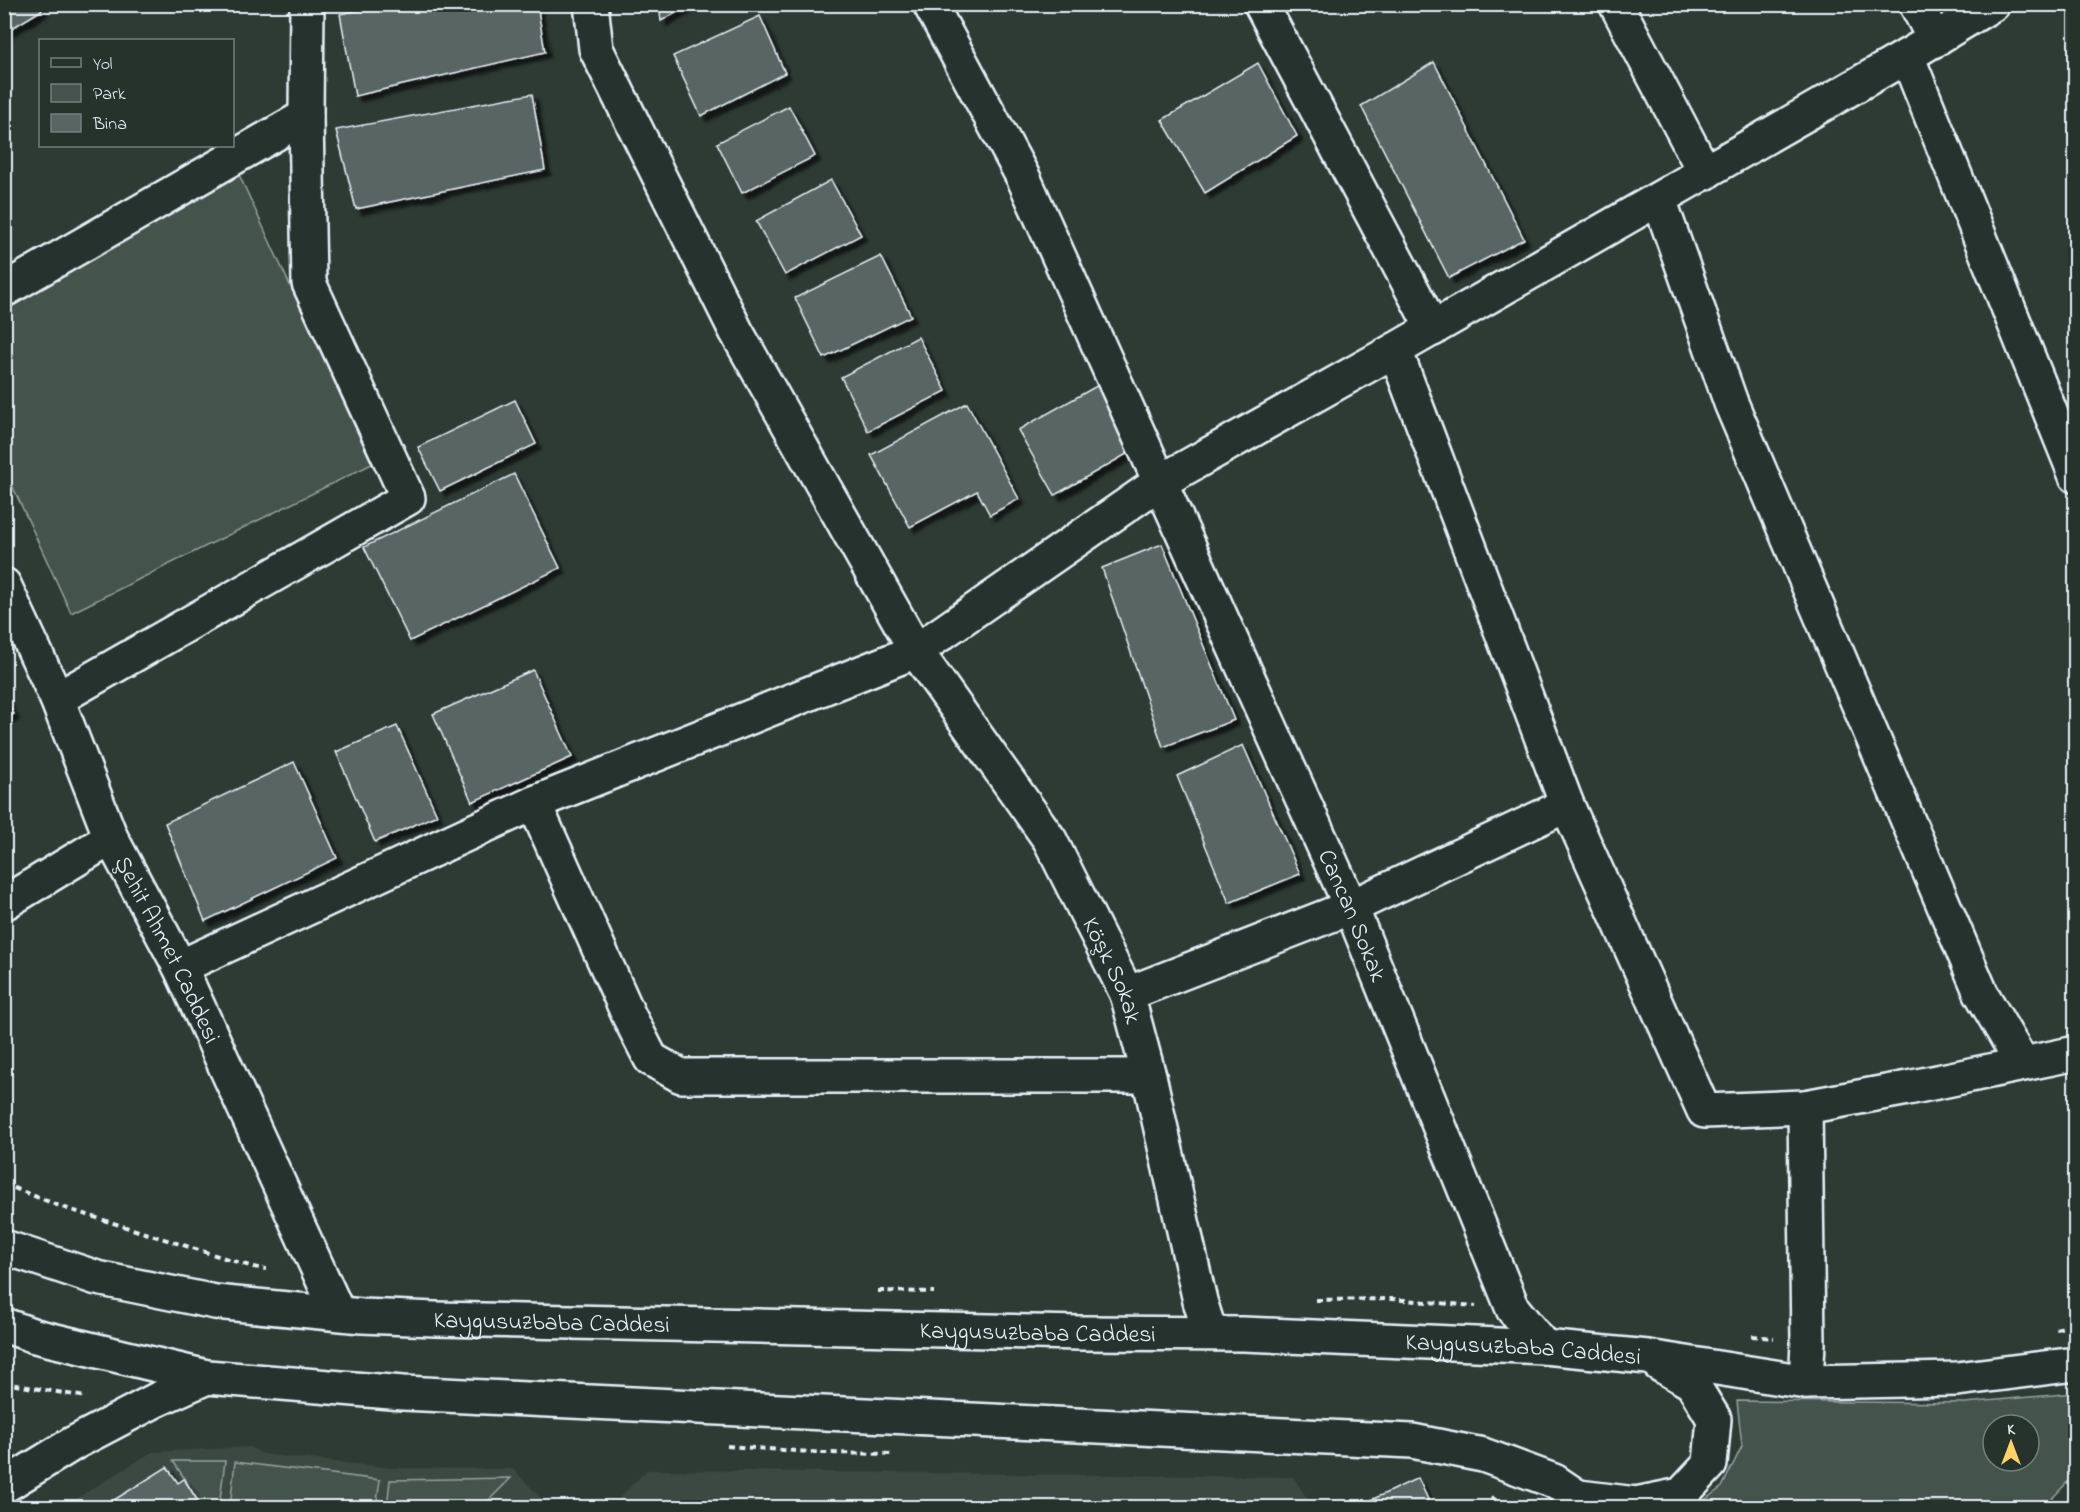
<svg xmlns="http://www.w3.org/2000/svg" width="2080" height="1512" font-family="'Indie Flower',sans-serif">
  <defs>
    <filter id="shadow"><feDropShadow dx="5.5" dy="5.5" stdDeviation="1.5" flood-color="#0009"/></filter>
  </defs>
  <rect width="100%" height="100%" fill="#2e3b35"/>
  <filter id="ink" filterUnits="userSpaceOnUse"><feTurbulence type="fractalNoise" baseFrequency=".0167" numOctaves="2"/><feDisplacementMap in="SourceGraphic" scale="12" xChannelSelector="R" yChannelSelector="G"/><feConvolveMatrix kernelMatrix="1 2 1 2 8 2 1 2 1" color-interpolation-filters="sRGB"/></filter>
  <g filter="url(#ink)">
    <g fill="#3b4843">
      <path d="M250,1447L263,1454L392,1468L513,1469L550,1507L61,1508L152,1452Z"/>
      <path d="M647,1470L1293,1477L1313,1507H610Z"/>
    </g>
    <g fill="#45524e" stroke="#96a2a3" stroke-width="1.5" fill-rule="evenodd">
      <path d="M236,168L372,464L71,613L5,470L4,300Z"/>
      <path d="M2075,1393V1474L2044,1507H1695L1722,1487L1742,1446L1737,1401L1965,1403ZM1993,1425H2029V1461H1993Z"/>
      <path d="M173,1461H225L219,1507H203Z"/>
      <path d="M235,1462L380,1480L376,1507H230Z"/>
      <path d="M511,1478L482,1507H387L390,1480Z"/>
    </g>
    <g fill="#596563" stroke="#e8f1f8" stroke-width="1.5" filter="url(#shadow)">
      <path d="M4,4H38L42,10L4,33Z"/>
      <path d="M388,4H537L545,52L355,96L340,14Z"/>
      <path d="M659,4H692L661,21Z"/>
      <path d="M760,16L785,73L701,116L673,56Z"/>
      <path d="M1434,62L1524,239L1449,278L1361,106Z"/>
      <path d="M1258,63L1297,136L1205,193L1162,120Z"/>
      <path d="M532,94L545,170L356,209L336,130Z"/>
      <path d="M789,106L815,156L742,193L717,143Z"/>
      <path d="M831,180L861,235L785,275L756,221Z"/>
      <path d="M881,256L911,316L824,358L795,298Z"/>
      <path d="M918,337L946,391L868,431L841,377Z"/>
      <path d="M1102,383L1139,447L1055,495L1018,430Z"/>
      <path d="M515,400L536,444L440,491L418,447Z"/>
      <path d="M967,403L1019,499L990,515L977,491L910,527L871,455Z"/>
      <path d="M514,474L560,568L410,641L364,547Z"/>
      <path d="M1162,544L1234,720L1163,747L1102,568Z"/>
      <path d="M533,670L572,757L472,802L433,714Z"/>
      <path d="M4,697L14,714L4,720Z"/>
      <path d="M397,726L437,815L375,842L336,752Z"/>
      <path d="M1243,745L1300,874L1229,903L1177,776Z"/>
      <path d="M294,762L337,858L205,921L165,823Z"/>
      <path d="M167,1467L178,1483L184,1479L202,1508H101Z"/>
      <path d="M1418,1478L1432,1508H1354Z"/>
    </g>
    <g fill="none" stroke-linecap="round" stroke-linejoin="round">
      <defs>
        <g id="minor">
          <path id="s1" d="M591,4L596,49L736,331L916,651L1050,840L1127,994L1149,1076L1200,1301L1210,1333"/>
          <path id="s2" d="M930,4L1024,179L1351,907L1513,1309L1544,1347"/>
          <path d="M1261,4L1433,329"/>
          <path d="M1616,4L1705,173"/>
          <path d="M1916,4L1935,40"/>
          <path d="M1907,56L2076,476"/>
          <path d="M1659,199L1731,403L1981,993L2022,1063"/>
          <path d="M4,290L306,116"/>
          <path d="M1395,350L1567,805L1704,1111L1805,1107L1908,1088L2076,1053"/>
          <path id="s3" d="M4,585L57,699L111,838L180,967L338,1313"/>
          <path d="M57,699L408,498L309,283L306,116L307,4"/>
          <path d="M534,803L629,1016L651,1059L681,1076H1149"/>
          <path d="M4,903L111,838"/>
          <path d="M180,967L534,803L916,651L1160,482L1395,350L1907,56L1993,4"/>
          <path d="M1127,994L1351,907L1567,805"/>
          <path d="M1805,1107L1808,1343L1806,1382"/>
        </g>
        <path id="tertiary" d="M4,1486L74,1443L156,1400L207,1377"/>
        <g id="secondary">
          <path id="s4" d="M4,1247L97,1278L215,1302L362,1316L435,1319L1081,1333L1243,1334L1544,1347L1648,1357L1806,1382L1957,1379L2076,1364"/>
          <path d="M4,1325L35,1336L207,1377L403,1393L1412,1441L1483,1455L1554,1481L1594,1508"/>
          <path d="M1579,1497L1636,1504L1681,1495L1710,1464L1714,1419L1692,1383L1659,1364"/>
        </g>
      </defs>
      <use href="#minor" stroke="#e8f1f8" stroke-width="38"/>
      <use href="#tertiary" stroke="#e8f1f8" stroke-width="38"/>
      <use href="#secondary" stroke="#e8f1f8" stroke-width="38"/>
      <g stroke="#e8f1f8" stroke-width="4" stroke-dasharray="6 4.5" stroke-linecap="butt">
        <path d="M4,1184L62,1207L253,1267L266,1269"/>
        <path d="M878,1291L934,1292"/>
        <path d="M1316,1300L1392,1299L1476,1306"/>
        <path d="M2056,1329L2076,1324"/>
        <path d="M1752,1336L1774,1338"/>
        <path d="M4,1383L86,1397"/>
        <path d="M727,1446L823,1453L894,1454"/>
        <path d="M1491,1497L1507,1508"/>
        <path d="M2062,1508L2076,1493"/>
      </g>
      <use href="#minor" stroke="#26332d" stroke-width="33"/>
      <use href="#tertiary" stroke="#26332d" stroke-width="33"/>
      <use href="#secondary" stroke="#26332d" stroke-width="33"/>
    </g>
  </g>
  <g text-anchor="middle" stroke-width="6" stroke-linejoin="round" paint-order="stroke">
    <g font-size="24" fill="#e8f1f8" stroke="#26332d">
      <text dy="8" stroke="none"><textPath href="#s2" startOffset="1005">Cancan Sokak</textPath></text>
      <text dy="8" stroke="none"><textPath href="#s3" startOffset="400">Şehit Ahmet Caddesi</textPath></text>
      <text dy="8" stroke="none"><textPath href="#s1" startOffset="1104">Köşk Sokak</textPath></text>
      <text dy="8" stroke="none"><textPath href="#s4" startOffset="556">Kaygusuzbaba Caddesi</textPath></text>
      <text dy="8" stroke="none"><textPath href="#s4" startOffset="1042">Kaygusuzbaba Caddesi</textPath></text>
      <text dy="8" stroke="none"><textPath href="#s4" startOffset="1528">Kaygusuzbaba Caddesi</textPath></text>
    </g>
  </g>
  <rect width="2080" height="1512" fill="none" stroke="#26332d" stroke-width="24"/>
  <rect x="12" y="12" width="2056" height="1488" fill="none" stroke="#e8f1f8" stroke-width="2" filter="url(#ink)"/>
  <rect x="39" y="39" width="195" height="108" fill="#26332d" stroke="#747f7e" stroke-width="1.5"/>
  <rect x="51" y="58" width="30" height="9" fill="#26332d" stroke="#747f7e" stroke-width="1.5"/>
  <text x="93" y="69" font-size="18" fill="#e8f1f8">Yol</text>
  <rect x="51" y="84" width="30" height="18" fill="#45524e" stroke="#747f7e" stroke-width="1.5"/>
  <text x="93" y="99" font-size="18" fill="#e8f1f8">Park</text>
  <rect x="51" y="114" width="30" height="18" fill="#596563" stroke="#747f7e" stroke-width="1.5"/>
  <text x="93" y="129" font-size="18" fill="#e8f1f8">Bina</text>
  <g transform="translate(2011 1443)"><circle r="28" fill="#26332d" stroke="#747f7e" stroke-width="1.5"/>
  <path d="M0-4.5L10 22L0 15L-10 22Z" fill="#ffd166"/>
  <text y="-9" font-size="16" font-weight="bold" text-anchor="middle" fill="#e8f1f8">K</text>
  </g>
</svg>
